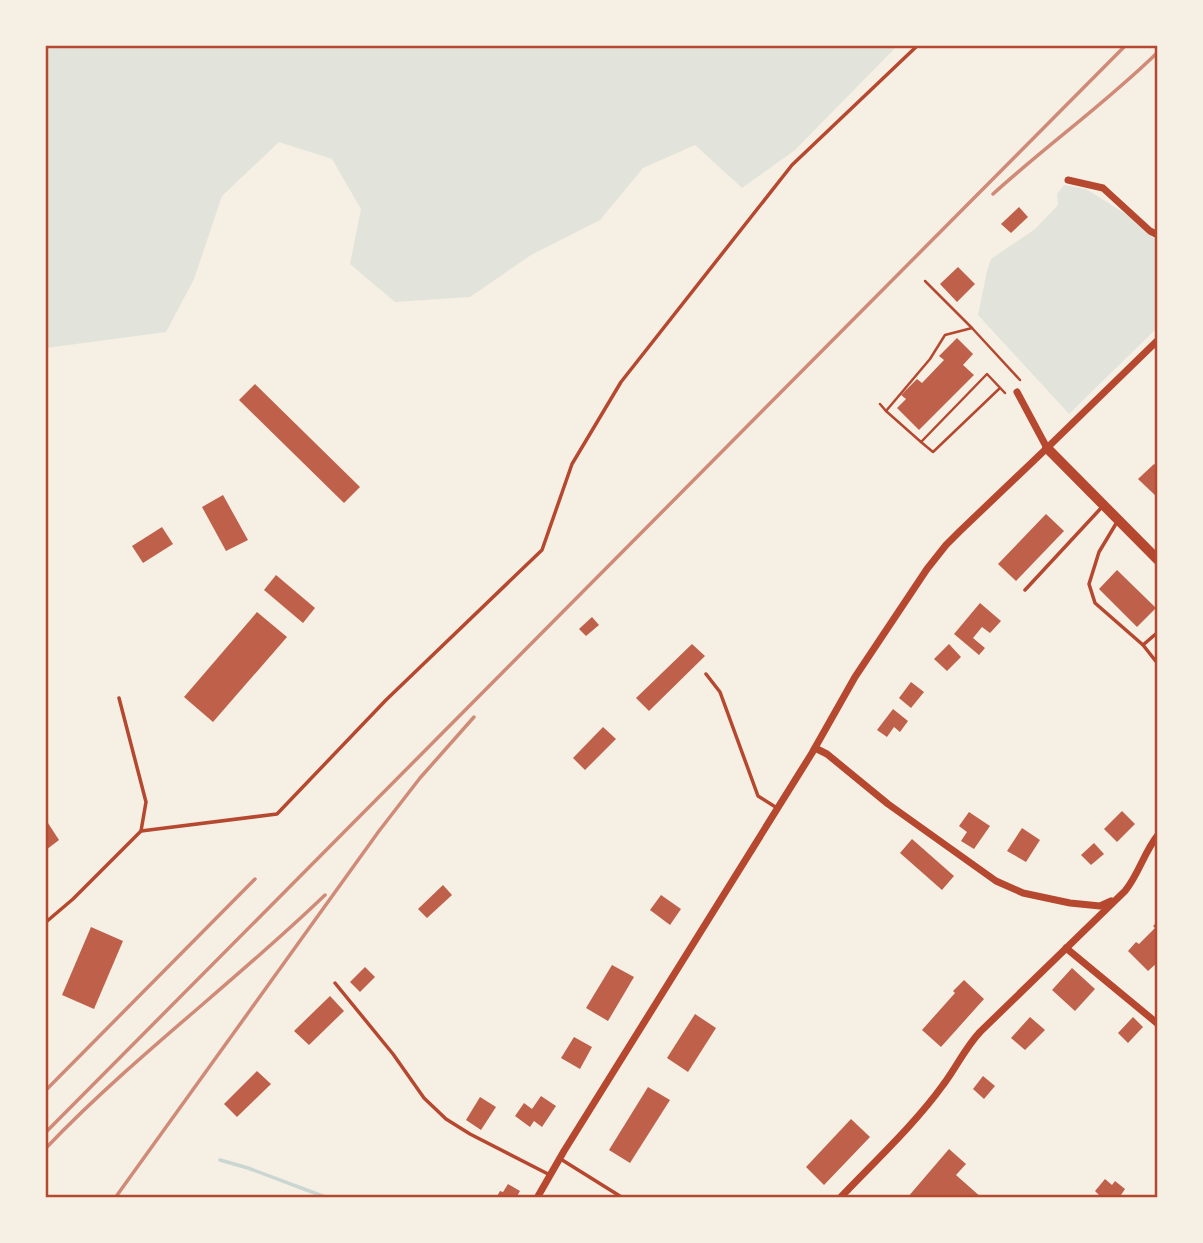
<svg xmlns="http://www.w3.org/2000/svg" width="1203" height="1243" font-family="'Source Sans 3',sans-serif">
  <rect width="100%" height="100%" fill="#f6efe4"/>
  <g fill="#e2e4dc">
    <path d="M46,46H897L795,150L742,188L695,145L643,168L600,220L531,255L470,297L395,302L350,264L361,209L332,159L279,142L222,196L194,279L166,332L46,348Z"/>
    <path d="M1064,185L1086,189L1126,214L1157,241V328L1069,414L978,315L987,271L991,259L1035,229L1058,205L1057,194Z"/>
  </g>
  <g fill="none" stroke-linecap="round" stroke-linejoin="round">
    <path stroke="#c9d6d2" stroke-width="3.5" d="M220,1160L248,1168L328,1198"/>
  </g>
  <g fill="#bf614a">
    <path d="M1019,207L1028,217L1011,233L1001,224Z"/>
    <path d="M958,267L975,284L957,302L940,284Z"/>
    <path d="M957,338L973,354L963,365L974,375L919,430L897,408L906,399L901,395L917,379L922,383L944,360L939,356Z"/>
    <path d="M255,384L360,487L344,503L239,400Z"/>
    <path d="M1154,464L1158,467V498L1138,479Z"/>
    <path d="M223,495L248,540L226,551L202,507Z"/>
    <path d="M1046,514L1064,531L1016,581L998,564Z"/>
    <path d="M162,527L173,544L143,563L132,546Z"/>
    <path d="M1117,570L1156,608L1137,627L1099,589Z"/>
    <path d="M276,575L315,608L303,623L264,590Z"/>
    <path d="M980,603L1001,621L990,633L982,627L973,638L985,648L979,655L954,634Z"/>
    <path d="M257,612L287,637L213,722L184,697Z"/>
    <path d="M592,617L599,625L586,636L579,629Z"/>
    <path d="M692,644L705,656L649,711L636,698Z"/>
    <path d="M949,644L961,657L947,671L934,659Z"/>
    <path d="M911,682L924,692L911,708L899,698Z"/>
    <path d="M893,709L908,721L900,732L894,727L887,737L877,730Z"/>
    <path d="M603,727L616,739L585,770L573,758Z"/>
    <path d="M1122,811L1135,824L1117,842L1104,829Z"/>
    <path d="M969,812L990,826L974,849L961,841L967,832L959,826Z"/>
    <path d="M46,820L59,840L46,850Z"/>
    <path d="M1022,828L1040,840L1026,862L1007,851Z"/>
    <path d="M912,839L954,876L942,890L900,853Z"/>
    <path d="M1094,843L1104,854L1091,865L1081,855Z"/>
    <path d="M443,885L452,895L427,918L418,909Z"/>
    <path d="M661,895L681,909L670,925L650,910Z"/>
    <path d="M1158,921V962L1148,971L1128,951L1136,942L1139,944L1155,928L1153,926Z"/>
    <path d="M91,927L123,941L94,1009L62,995Z"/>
    <path d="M612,965L634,977L608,1021L586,1008Z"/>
    <path d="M365,967L375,977L360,992L350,982Z"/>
    <path d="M1072,968L1095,989L1075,1011L1052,990Z"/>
    <path d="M964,980L984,999L941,1047L922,1030L955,993L953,991Z"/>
    <path d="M330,996L344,1011L309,1045L294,1031Z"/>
    <path d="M695,1014L716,1028L688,1072L667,1058Z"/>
    <path d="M1030,1017L1045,1030L1025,1050L1011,1038Z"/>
    <path d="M1133,1017L1143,1027L1128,1043L1118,1033Z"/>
    <path d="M574,1037L592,1047L580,1069L561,1058Z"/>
    <path d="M257,1071L271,1084L237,1117L224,1104Z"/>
    <path d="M983,1076L995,1086L984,1099L973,1089Z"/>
    <path d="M648,1087L670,1100L630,1163L609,1150Z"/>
    <path d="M541,1096L556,1106L542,1127L534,1121L530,1127L515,1116L524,1103L532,1109Z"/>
    <path d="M480,1097L496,1107L481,1130L466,1120Z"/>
    <path d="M851,1119L870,1137L824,1185L806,1167Z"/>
    <path d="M949,1149L966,1164L956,1175L982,1198H907Z"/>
    <path d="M1105,1179L1112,1185L1115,1181L1125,1189L1119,1198H1102L1095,1191Z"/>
    <path d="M508,1184L520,1191L516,1198H496L500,1191L503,1192Z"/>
  </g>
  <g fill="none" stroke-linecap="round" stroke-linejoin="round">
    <g stroke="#b5482f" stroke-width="2.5">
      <path d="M925,281L972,328"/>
      <path d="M880,404L886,411L930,359L945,335L972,328L1020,380"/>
      <path d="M886,411L921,442L987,374L1005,393"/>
      <path d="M921,442L933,452L1000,388"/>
    </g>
    <g stroke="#b5482f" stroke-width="3.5">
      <path d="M1117,522L1099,552L1089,584L1095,603L1143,645"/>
      <path d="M1025,590L1102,507"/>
      <path d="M1158,632L1143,645L1158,664"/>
      <path d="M706,674L720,692L758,796L777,808"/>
      <path d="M141,831L277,814L386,700L542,550L572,464L621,382L792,165L917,46"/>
      <path d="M46,922L73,899L141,831L146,802L119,698"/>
      <path d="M335,983L393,1054L424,1098L446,1119L470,1134L550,1175"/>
      <path d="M559,1158L623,1198"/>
    </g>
    <g stroke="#b5482f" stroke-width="7">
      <path d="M1068,180L1103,188L1150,231L1158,235"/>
      <path d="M1017,392L1047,448"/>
      <path d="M815,748L827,754L888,804L996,881L1023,893L1070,903L1100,906L1111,901"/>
      <path d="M1066,948L1158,1024"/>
      <path d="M537,1198L564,1151L812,753L855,677L927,569L946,545L960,531L1047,448L1158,340"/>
      <path d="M840,1198C874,1162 915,1124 943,1085C956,1068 965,1048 980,1032L1125,891C1139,874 1144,852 1158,835"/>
    </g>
    <path stroke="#b5482f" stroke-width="10" d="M1047,448L1158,560"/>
    <g stroke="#cf8b77" stroke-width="3.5">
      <path d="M993,194C1047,145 1106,103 1158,52"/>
      <path d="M46,1090L255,879"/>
      <path d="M46,1132L1125,46"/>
      <path d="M46,1148C133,1057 235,982 325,895"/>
      <path d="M115,1198L379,831L420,778L474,717"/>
    </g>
  </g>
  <rect width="1203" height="1243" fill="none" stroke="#f6efe4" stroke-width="94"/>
  <rect x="47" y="47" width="1109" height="1149" fill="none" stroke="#b5482f" stroke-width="2.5"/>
</svg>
